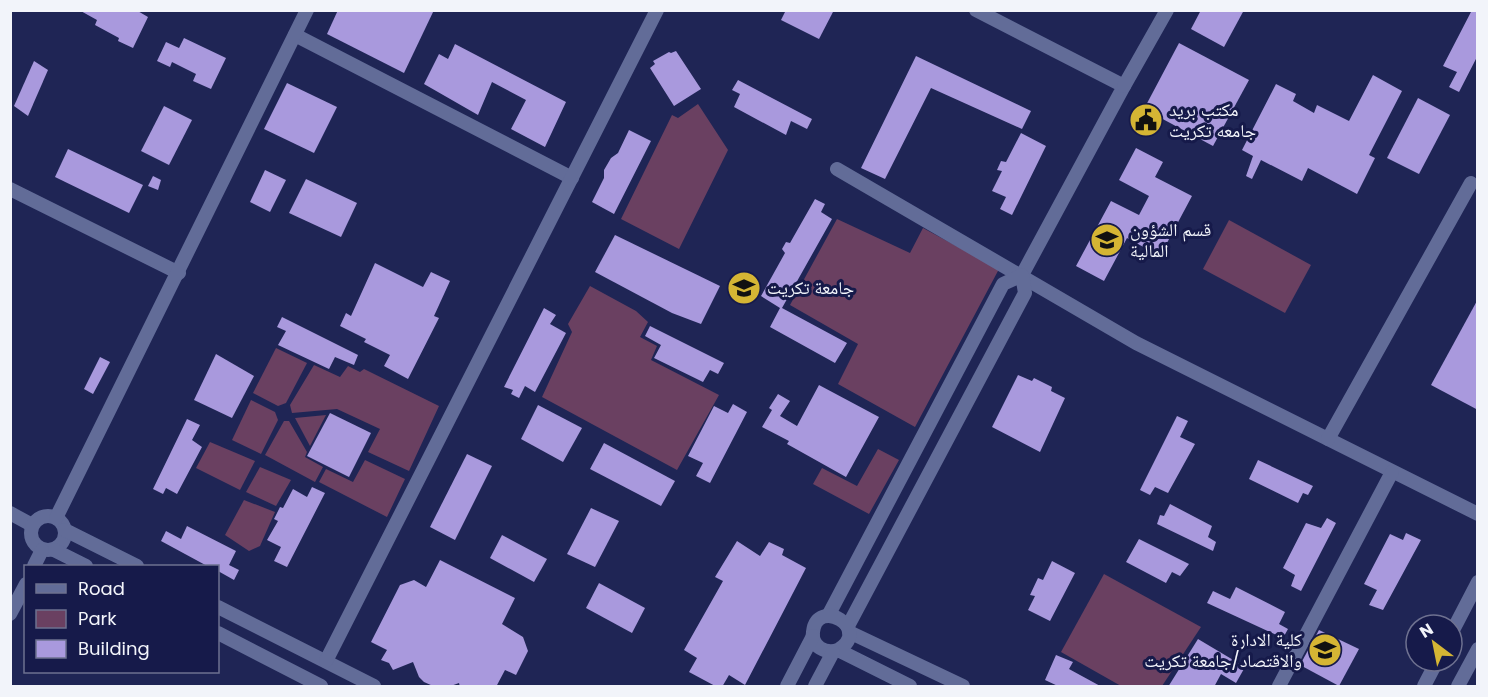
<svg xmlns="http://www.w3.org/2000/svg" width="1488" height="697" font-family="Poppins,'Noto Naskh Arabic',sans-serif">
  <rect width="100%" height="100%" fill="#1f2555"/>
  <g fill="#6a4061">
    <path d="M698,104L728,150L679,249L621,219L672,115L678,118Z"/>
    <path d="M837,219L910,253L923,228L999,269L915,427L838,384L858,344L790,305Z"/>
    <path d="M1229,220L1311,265L1285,313L1203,269Z"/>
    <path d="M590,286L636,311L648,322L640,337L657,346L651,360L719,395L677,470L542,397L572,332L568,324Z"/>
    <path d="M276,348L307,363L286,403L278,406L253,393Z"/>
    <path d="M314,365L340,377L348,366L360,372L364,369L439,406L409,471L368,452L380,429L337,409L292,413L290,405Z"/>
    <path d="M251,400L275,412L278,420L261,454L232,440Z"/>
    <path d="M326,415L310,446L295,418Z"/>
    <path d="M284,421H289L307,452L305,457L323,467L315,482L265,455Z"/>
    <path d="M210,442L255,461L240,490L196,468Z"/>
    <path d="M878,449L899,460L869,514L813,484L822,468L857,486Z"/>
    <path d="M365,460L405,479L387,517L319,482L326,469L353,482Z"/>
    <path d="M260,467L291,480L276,506L246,492Z"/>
    <path d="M244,500L275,512L260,546L249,551L225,535Z"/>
    <path d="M1104,574L1201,627L1162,686H1121L1061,652Z"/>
  </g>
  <g fill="#a999dd">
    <path d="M79,10H136L148,17L133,48L118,41L119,38L95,25L97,20Z"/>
    <path d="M338,10H434L404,73L327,34Z"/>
    <path d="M786,10H834L819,39L781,20Z"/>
    <path d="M1201,10H1244L1224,47L1191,29Z"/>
    <path d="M1472,10H1478V55L1459,92L1449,87L1457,72L1443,66Z"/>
    <path d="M184,38L226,58L211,89L193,81L196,74L172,62L170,67L157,61L166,42L179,48Z"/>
    <path d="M1179,43L1249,80L1213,146L1144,109Z"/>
    <path d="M455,44L566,102L545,147L511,129L526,100L492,82L478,115L424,84L439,54L448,59Z"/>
    <path d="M676,51L701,89L674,106L650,68L655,64L653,61L669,52L671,53Z"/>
    <path d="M916,56L1031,111L1022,129L931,88L885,179L861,168Z"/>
    <path d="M34,61L48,70L28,116L14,106Z"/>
    <path d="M1373,75L1402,91L1369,155L1375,158L1357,194L1308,168L1302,181L1261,160L1252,179L1246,176L1253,156L1242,150L1276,84L1296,94L1293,101L1314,113L1317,105L1349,121Z"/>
    <path d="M738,80L812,119L807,129L791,121L786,135L734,107L740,94L732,90Z"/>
    <path d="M287,83L337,107L314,153L264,129Z"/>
    <path d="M1418,98L1450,115L1419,174L1387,158Z"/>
    <path d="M164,106L192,120L169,165L141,151Z"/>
    <path d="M629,130L651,141L614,214L592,202L604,178V170L611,158L618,153Z"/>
    <path d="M1021,133L1046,146L1012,215L1000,209L1006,197L992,191L1002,171L997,170L1001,161L1006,162Z"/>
    <path d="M1136,148L1163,162L1155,177L1192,196L1160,256L1127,238L1104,281L1076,266L1111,201L1139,215L1149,196L1119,180Z"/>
    <path d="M68,149L143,185L129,213L55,177Z"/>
    <path d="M265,170L286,180L270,212L250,202Z"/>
    <path d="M153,176L161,180L158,190L148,186Z"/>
    <path d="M306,179L357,203L341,237L289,213Z"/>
    <path d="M815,199L825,204L821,212L832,219L782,308L847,343L835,363L770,327L780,308L761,296L785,253L782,249L786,242L790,243Z"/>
    <path d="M615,235L720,286L701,324L672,313L595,272Z"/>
    <path d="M375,263L423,287L431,272L450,281L434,316L439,318L408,379L384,366L390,355L364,342L366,339L340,326L346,313L351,316Z"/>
    <path d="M1478,299V410L1431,385Z"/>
    <path d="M544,308L556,315L550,324L566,333L535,392L525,386L519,398L511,394L513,390L504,387Z"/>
    <path d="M282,317L358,355L354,365L335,357L329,369L278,345L286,331L277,327Z"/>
    <path d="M650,326L724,363L718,374L710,370L703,382L654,358L661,345L645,336Z"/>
    <path d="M216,354L254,376L232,418L194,400Z"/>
    <path d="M100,357L110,362L93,394L84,389Z"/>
    <path d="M1018,375L1032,381L1034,378L1052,387L1051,391L1065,398L1040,452L992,427Z"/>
    <path d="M819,385L879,417L846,477L787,444L789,441L762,427L772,410L769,408L778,394L790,401L780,416L797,426Z"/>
    <path d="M733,404L747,412L710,483L696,476L703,463L688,456L714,406L728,413Z"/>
    <path d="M538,405L582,428L563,462L521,439Z"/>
    <path d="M330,413L371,433L349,477L307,456Z"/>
    <path d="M1177,416L1188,421L1180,437L1195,444L1168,493L1155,487L1150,495L1140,490Z"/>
    <path d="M187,419L200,425L192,440L202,447L177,494L166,488L163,494L153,489Z"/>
    <path d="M604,443L675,481L661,506L590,469Z"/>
    <path d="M467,454L492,466L455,540L430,527Z"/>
    <path d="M1258,460L1313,486L1308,495L1303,493L1298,503L1249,479Z"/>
    <path d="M312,487L325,493L287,567L274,561L281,547L267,540L278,521L274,519L280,507L283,508L293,489L307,497Z"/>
    <path d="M1170,504L1212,526L1208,537L1216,542L1213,551L1157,524L1160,515L1164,516Z"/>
    <path d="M591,508L619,521L595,567L567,554Z"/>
    <path d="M1327,518L1336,523L1301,591L1291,586L1295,575L1283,568L1306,523L1321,528Z"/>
    <path d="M187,526L236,551L229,565L239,570L234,580L218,571V567H209L161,541L166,531L181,539Z"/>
    <path d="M1406,533L1421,540L1383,610L1369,605L1377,590L1364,584L1390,534L1403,540Z"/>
    <path d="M502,535L547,559L534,582L490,558Z"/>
    <path d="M1139,539L1189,564L1180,576L1172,572L1166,583L1126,562Z"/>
    <path d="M737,541L760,556L769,542L784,549L782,555L806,568L745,685L729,675L722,687H717L689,672L697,658L684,650L723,581L715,577Z"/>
    <path d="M440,560L515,598L502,624L523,637L528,651L516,675L505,670L496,687H460L459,683L448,687L433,686L424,682L419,677L413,662L393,670L389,663L381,660L387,650L371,642L400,585L414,580L426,587Z"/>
    <path d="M1052,561L1075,573L1050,621L1028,610L1035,596L1030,595L1038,578L1043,580Z"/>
    <path d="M599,583L645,608L632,633L586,608Z"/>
    <path d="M1236,587L1285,612L1279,624L1288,629L1283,638L1207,603L1213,591L1230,599Z"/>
    <path d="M1319,630L1359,649L1339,686L1300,665Z"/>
    <path d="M1198,639L1245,667L1236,683L1221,674L1214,687H1168Z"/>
    <path d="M1056,655L1073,662L1069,669L1102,687H1060L1045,680Z"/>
  </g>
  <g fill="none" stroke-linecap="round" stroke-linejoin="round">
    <g stroke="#626c98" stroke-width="14">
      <path d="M976,10L1124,86L1022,275"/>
      <path d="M295,35L572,178"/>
      <path d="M1124,86L1167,10"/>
      <path d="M837,169L1136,343L1478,514"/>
      <path d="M10,189L179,273"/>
      <path d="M1328,439L1471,183"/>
      <path d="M10,513L32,525"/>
      <circle cx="48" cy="533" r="17"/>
      <path d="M56,518L307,10"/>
      <path d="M65,530L137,566"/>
      <path d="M54,550L86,566"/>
      <path d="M34,566L42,550"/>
      <path d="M218,607L374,686"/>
      <path d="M10,614L26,584"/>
      <path d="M828,616L1003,284L1022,275L1025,293L848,626"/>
      <path d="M849,632L963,686"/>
      <path d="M1452,632L1478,582"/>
      <path d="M218,633L321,686"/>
      <path d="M838,650C873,629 817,596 813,632C811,647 826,654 838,650L910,686"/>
      <path d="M326,661L657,10"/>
      <path d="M787,686L813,636"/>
      <path d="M815,686L833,652"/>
      <path d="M1279,686L1392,472"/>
      <path d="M1424,686L1437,661"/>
      <path d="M1458,686L1478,649"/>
    </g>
  </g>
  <defs>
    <symbol id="civic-disc" viewBox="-11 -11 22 22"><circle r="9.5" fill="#d5b534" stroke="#161a4a"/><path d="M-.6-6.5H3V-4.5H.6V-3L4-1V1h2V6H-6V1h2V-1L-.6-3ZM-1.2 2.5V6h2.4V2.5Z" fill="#111"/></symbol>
    <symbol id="university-disc" viewBox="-11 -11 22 22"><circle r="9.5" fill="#d5b534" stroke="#161a4a"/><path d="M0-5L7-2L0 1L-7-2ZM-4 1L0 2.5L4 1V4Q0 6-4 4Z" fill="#111"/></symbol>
  </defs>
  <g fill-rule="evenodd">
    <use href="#civic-disc" x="1127" y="101" width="38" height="38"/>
    <use href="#university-disc" x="1088" y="221" width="38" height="38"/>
    <use href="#university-disc" x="725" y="269" width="38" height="38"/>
    <use href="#university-disc" x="1306" y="631" width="38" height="38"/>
  </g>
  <g text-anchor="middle" stroke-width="6" stroke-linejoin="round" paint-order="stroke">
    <g font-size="18" fill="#f2f4fa" stroke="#161a4a" text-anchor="start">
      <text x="1169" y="116">مكتب بريد<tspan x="1169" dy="21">جامعه تكريت</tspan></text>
      <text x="1130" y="236">قسم الشؤون<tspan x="1130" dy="21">المالية</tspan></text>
      <text x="767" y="294">جامعة تكريت</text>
      <text x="1302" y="646" text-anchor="end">كلية الادارة<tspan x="1302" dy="21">والاقتصاد/جامعة تكريت</tspan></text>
    </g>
  </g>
  <rect width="1488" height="697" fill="none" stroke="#f2f4fa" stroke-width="24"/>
  <rect x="24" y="565" width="195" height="108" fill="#161a4a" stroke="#6e7190" stroke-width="1.5"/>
  <rect x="36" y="584" width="30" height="9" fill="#626c98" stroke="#6e7190" stroke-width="1.5"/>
  <text x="78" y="595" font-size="18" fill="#f2f4fa">Road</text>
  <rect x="36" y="610" width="30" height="18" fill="#6a4061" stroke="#6e7190" stroke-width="1.5"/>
  <text x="78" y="625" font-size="18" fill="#f2f4fa">Park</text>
  <rect x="36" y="640" width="30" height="18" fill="#a999dd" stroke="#6e7190" stroke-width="1.5"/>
  <text x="78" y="655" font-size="18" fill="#f2f4fa">Building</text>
  <g transform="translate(1434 643) rotate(328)"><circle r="28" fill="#161a4a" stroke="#6e7190" stroke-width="1.5"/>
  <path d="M0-4.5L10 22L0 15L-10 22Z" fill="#d5b534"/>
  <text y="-9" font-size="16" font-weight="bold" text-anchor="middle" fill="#f2f4fa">N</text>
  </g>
</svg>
